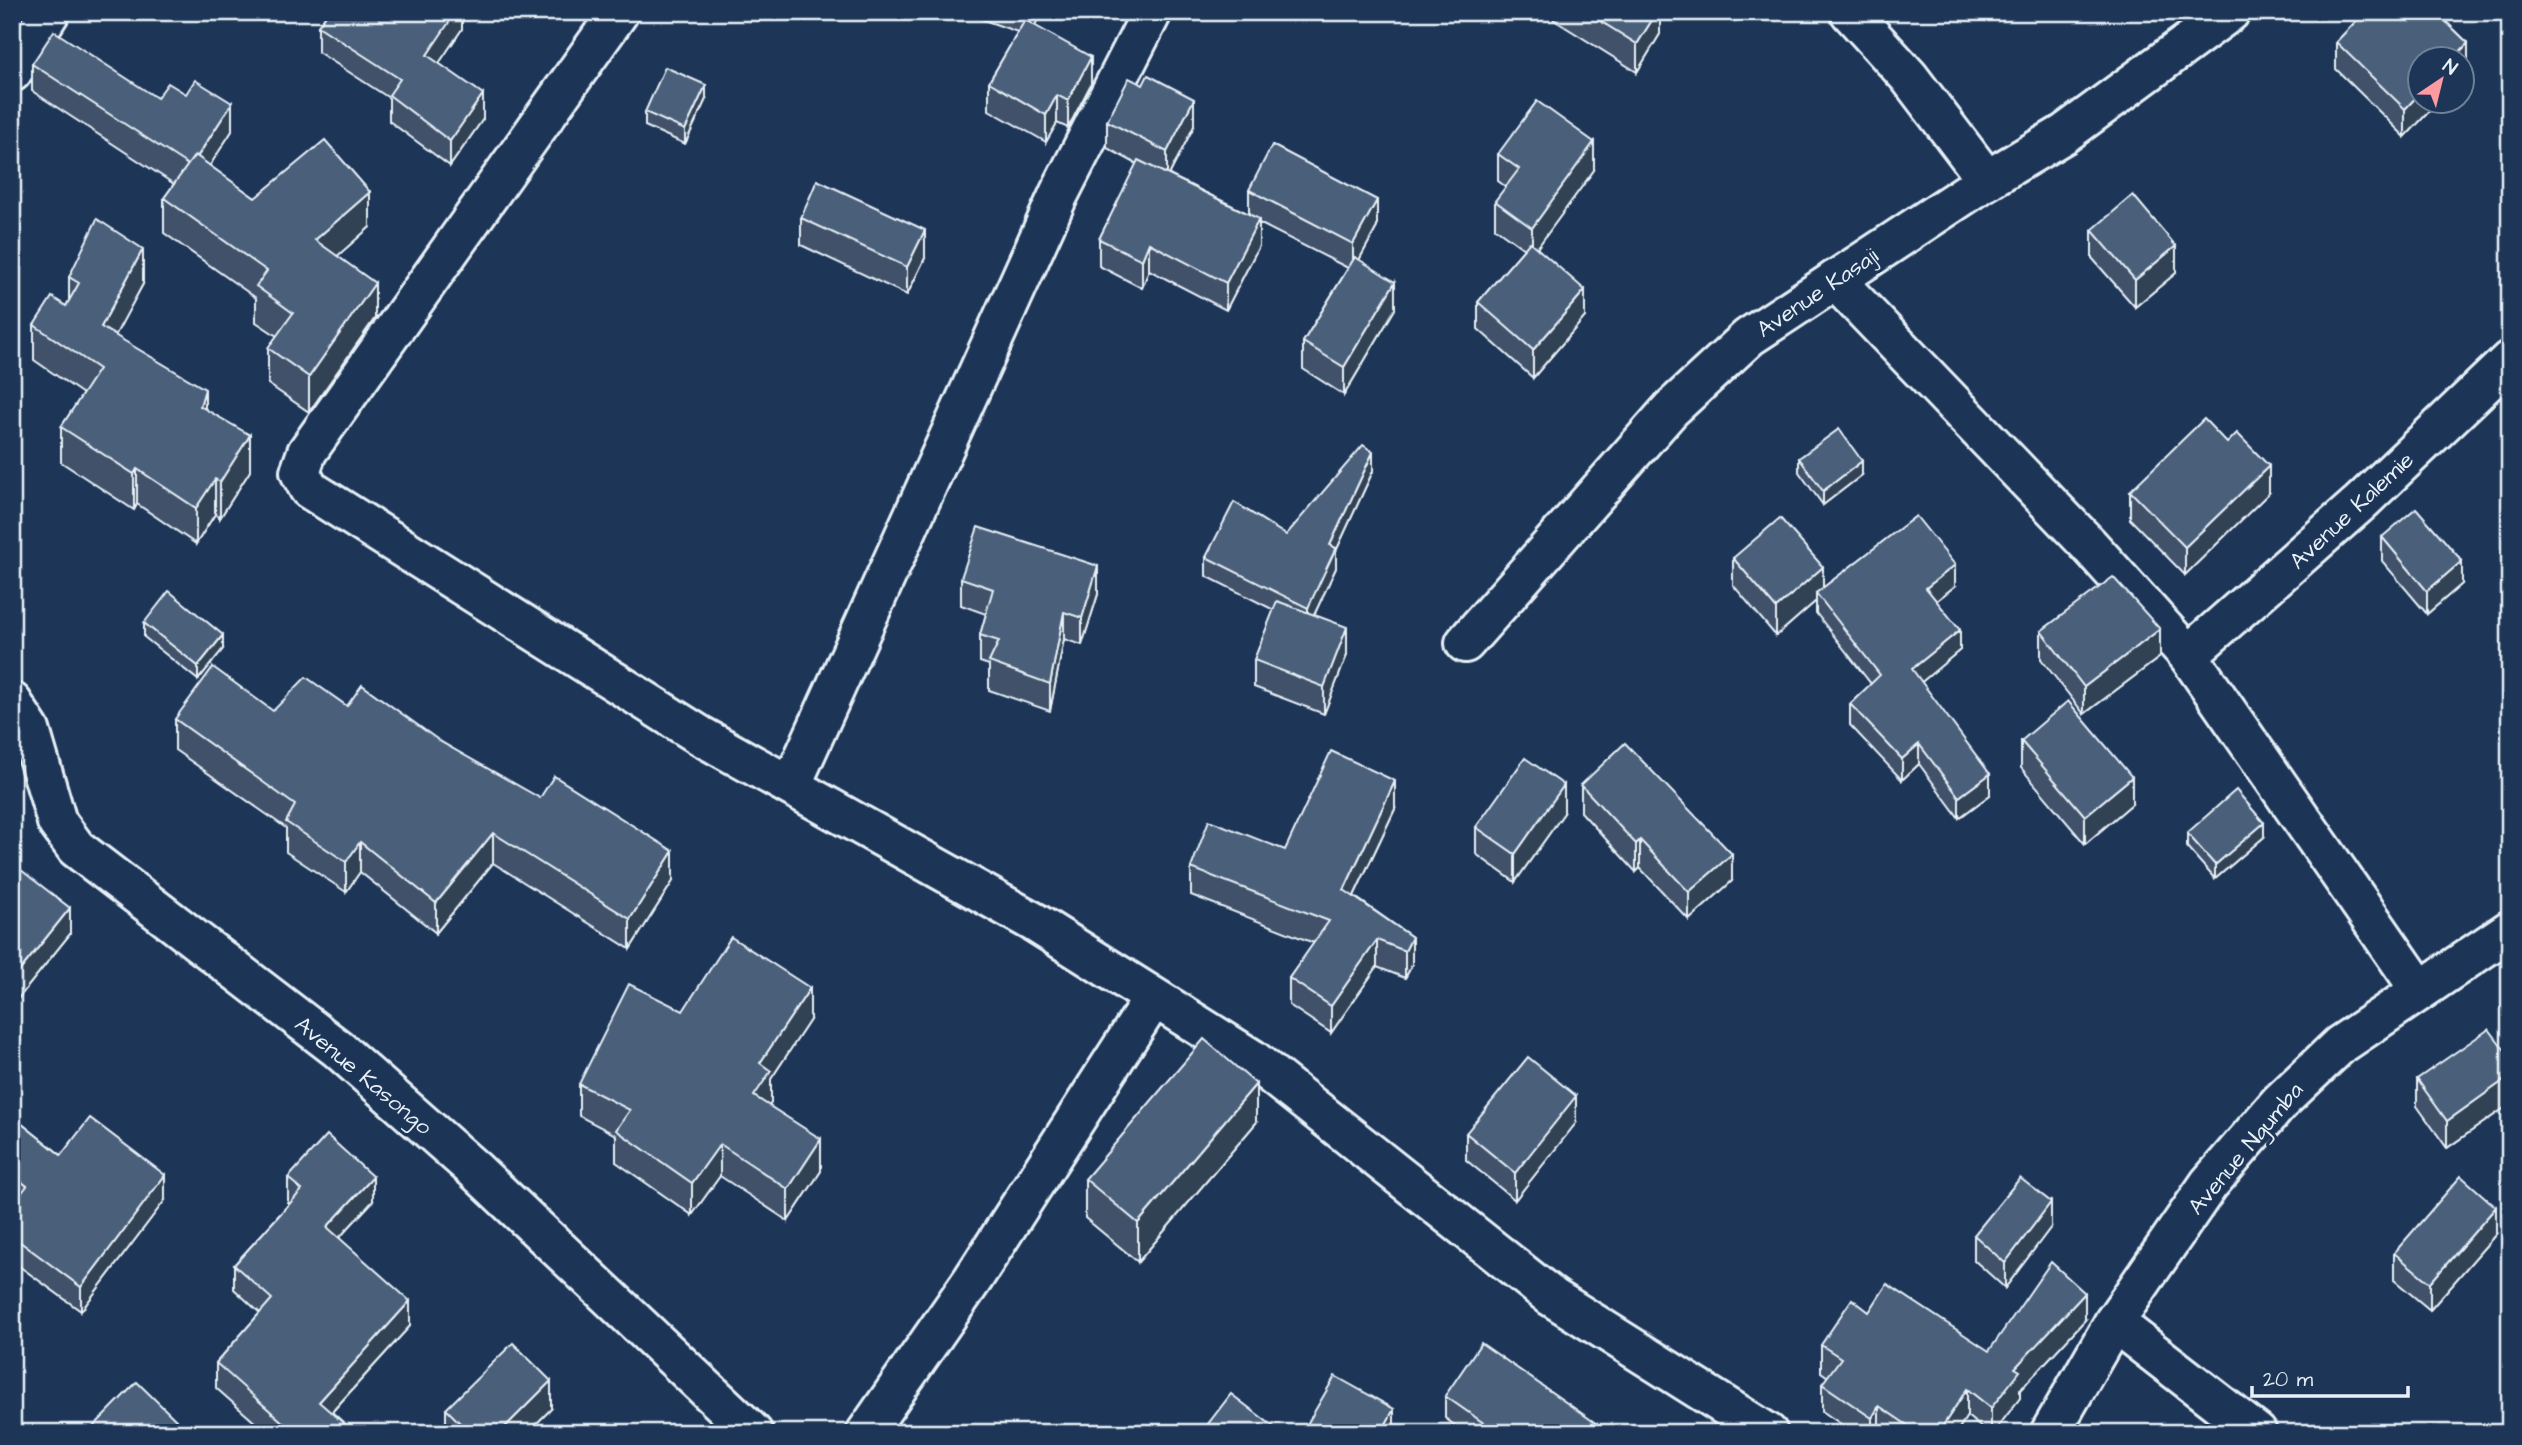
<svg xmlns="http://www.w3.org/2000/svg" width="2522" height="1445" font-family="'Architects Daughter',sans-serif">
  <rect width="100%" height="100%" fill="#1d3557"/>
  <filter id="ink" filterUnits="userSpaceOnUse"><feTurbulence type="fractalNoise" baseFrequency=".0143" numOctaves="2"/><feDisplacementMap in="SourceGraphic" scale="14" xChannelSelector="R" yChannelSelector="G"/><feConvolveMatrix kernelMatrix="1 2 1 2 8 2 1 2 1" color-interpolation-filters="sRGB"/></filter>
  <g filter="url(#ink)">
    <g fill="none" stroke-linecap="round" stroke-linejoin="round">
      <defs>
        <g id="minor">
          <path d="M619,12L307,452L300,472L309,489L701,736L1034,922L1252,1059L1552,1297L1768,1433"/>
          <path d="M1850,12L1909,77L1987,180"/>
          <path d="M12,72L50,12"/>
          <path d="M1835,280L2089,545L2188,655L2420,990"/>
          <path d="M1465,643L1671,409L1749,337L1987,180L2064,134L2230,12"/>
          <path d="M2188,655L2360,503L2510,360"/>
          <path d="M12,702L30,730L57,822L76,848L338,1049L475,1170L753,1433"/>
          <path d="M791,786L1059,194L1152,12"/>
          <path d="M2114,1322L2257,1433"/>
          <path d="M866,1433L973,1279L1153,999"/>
          <path d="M2050,1433L2114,1322L2209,1184L2280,1102L2340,1045L2510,930"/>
        </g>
      </defs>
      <use href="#minor" stroke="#e8f1f8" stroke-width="44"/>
      <use href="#minor" stroke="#1d3557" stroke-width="38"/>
    </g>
    <g fill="#3f5169" stroke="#e8f1f8" stroke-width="2">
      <path d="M328,12H462V29L439,63L483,119L450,166L389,121V98L318,52V26Z"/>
      <path d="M961,12H1040L1035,26L1091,84L1068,128L1057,123L1046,142L989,110V82L1018,32Z"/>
      <path d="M1554,12H1660V34L1637,72L1554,20Z"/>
      <path d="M2365,12H2436L2468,43V70L2462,76V60H2420V102H2438L2405,137L2336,69V42Z"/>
      <path d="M32,64L157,98L232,131L209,166L255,198L370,227L337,256L375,318L309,412L268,384V348L277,336L256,322V298L164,233V198L174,184L32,91Z"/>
      <path d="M706,99L685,144L645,126V112Z"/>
      <path d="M1107,121L1194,126L1169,175L1249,214V190L1377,227L1359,260L1395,309L1344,395L1303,369V342L1348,268L1259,223V246L1226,310L1149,270L1142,288L1099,266V239L1137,164L1107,148Z"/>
      <path d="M1498,154L1594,170L1537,248L1585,317L1533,378L1478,329V302L1524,249L1495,228V201L1506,187L1498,181Z"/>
      <path d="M801,218L925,258L907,295L801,245Z"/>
      <path d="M2092,230L2176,273L2135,307L2092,258Z"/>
      <path d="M69,277L143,284L115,335L205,408L250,471L220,518L215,514L196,544L137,504L134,510L61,462V427L83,394L34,360V325L66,306L69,301Z"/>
      <path d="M1799,458L1862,475L1823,505L1799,472Z"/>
      <path d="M1373,471L1336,551V568L1314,615L1347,655L1324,714L1254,687V660L1274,610L1206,576V557L1286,535Z"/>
      <path d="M2130,491L2269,493L2185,575L2130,519Z"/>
      <path d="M2382,537L2462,584L2427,614L2382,561Z"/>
      <path d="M1733,558L1823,587L1955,586L1936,601L1960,650L1921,682L1990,795L1959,818L1919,764L1902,780L1850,725V704L1871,684L1816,613V601L1776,636L1733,585Z"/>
      <path d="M961,578L1098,594L1082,645L1064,639L1050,711L989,690V665L980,662V635L986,614L961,605Z"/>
      <path d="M144,623L223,649L198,680L144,637Z"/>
      <path d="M2041,631L2160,657L2084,714L2041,659Z"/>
      <path d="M347,706L441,742L673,881L630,949L493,863L436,933L360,872L346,892L286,852V828L175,750V719Z"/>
      <path d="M2021,741L2132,804L2085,844L2021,768Z"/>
      <path d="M1581,785L1732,881L1689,920L1640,868L1636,872L1581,812Z"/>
      <path d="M1395,809L1354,896L1412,937V965L1405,978L1377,967L1331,1033L1289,1005V978L1314,943L1191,895V868L1285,850Z"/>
      <path d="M1564,813L1515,882L1476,854V827Z"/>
      <path d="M2187,833L2264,837L2215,879L2187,847Z"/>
      <path d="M12,863L70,934L13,1005L12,1004Z"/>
      <path d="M683,1011L810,1020L771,1079V1103L769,1106L821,1171L788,1221L720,1176L692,1215L616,1162V1135L579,1116V1084Z"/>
      <path d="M2510,1057V1104L2447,1148L2417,1106V1079Z"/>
      <path d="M12,1116L61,1155L165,1200L81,1311L12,1261V1205L15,1201L12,1199Z"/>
      <path d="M1256,1123L1138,1262L1085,1218V1179Z"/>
      <path d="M1576,1123L1515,1200L1466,1160V1133Z"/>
      <path d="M288,1178L373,1201L339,1238L410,1326L332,1412L355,1433H267L216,1388V1363L260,1313L234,1289V1265L289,1204L288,1203Z"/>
      <path d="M2051,1227L2005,1288L1974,1260V1235Z"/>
      <path d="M2496,1234L2430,1310L2394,1280V1253Z"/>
      <path d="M1869,1312L1989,1351L2085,1320L2020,1390V1398L1993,1433H1988L1967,1416L1956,1433H1854L1822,1411V1384L1828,1377L1821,1372V1345Z"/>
      <path d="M1445,1396L1597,1433H1465L1445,1418Z"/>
      <path d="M446,1409H551L527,1433H446Z"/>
    </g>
    <g fill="#334255" stroke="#e8f1f8" stroke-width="2">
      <path d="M454,12H462V29L427,81V55Z"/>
      <path d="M1031,12H1040L1031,37Z"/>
      <path d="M1657,12H1660V34L1637,72V44Z"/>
      <path d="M2468,43V70L2462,76V60H2452Z"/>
      <path d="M1091,57V84L1068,128V101Z"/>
      <path d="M706,85V99L685,144V130Z"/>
      <path d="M2420,93V102H2438L2405,137V109Z"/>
      <path d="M483,94V119L450,166V141Z"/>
      <path d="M1057,95V123L1046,142V115Z"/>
      <path d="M1194,99V126L1167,179V152Z"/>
      <path d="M232,103V131L191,195V167Z"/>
      <path d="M1594,142V170L1532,255V228Z"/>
      <path d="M370,192V227L315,276V240Z"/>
      <path d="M1377,200V227L1353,271V244Z"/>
      <path d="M1259,219V246L1226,310V283Z"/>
      <path d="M925,230V258L907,295V267Z"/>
      <path d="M1149,243V270L1142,288V260Z"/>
      <path d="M2176,246V273L2135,307V280Z"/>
      <path d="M143,249V284L101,362V327Z"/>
      <path d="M1395,282V309L1344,395V367Z"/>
      <path d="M375,283V318L309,412V377Z"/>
      <path d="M1585,290V317L1533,378V350Z"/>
      <path d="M205,389V424L200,406Z"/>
      <path d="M250,435V471L220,518V482Z"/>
      <path d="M1373,452V471L1336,551V568L1308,628V608L1330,545Z"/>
      <path d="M1862,461V475L1823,505V491Z"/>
      <path d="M2269,466V493L2185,575V547Z"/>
      <path d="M137,469V504L134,510V474Z"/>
      <path d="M215,479V514L196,544V508Z"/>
      <path d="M2462,561V584L2427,614V591Z"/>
      <path d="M1955,565V586L1926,609V588Z"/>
      <path d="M1098,566V594L1082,645V618Z"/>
      <path d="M1823,567V594L1816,593V601L1776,636V608Z"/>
      <path d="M1064,612V639L1050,711V684Z"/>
      <path d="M1347,627V655L1324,714V687Z"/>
      <path d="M2160,629V657L2084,714V687Z"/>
      <path d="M1960,630V650L1912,690V669Z"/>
      <path d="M223,635V649L198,680V666Z"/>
      <path d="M1919,744V764L1902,780V759Z"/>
      <path d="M1990,774V795L1959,818V797Z"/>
      <path d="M2132,777V804L2085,844V816Z"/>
      <path d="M1395,781V809L1344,917V890Z"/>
      <path d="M1564,785V813L1515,882V854Z"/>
      <path d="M2264,823V837L2215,879V865Z"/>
      <path d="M493,833V863L436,933V903Z"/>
      <path d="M1640,840V868L1636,872V844Z"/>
      <path d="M360,842V872L346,892V862Z"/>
      <path d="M673,851V881L630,949V919Z"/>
      <path d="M1732,854V881L1689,920V892Z"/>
      <path d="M70,908V934L13,1005V979Z"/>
      <path d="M1412,937V965L1405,978V951Z"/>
      <path d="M1377,940V967L1331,1033V1006Z"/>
      <path d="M810,988V1020L771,1079V1103L754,1128V1096L760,1063Z"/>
      <path d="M2510,1076V1104L2447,1148V1121Z"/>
      <path d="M1256,1084V1123L1138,1262V1223Z"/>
      <path d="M1576,1096V1123L1515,1200V1173Z"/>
      <path d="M821,1139V1171L788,1221V1189Z"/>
      <path d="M720,1144V1176L692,1215V1183Z"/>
      <path d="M165,1175V1200L81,1311V1287Z"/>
      <path d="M373,1177V1201L327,1251V1227Z"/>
      <path d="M2051,1202V1227L2005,1288V1263Z"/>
      <path d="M2496,1207V1234L2430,1310V1283Z"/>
      <path d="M2085,1293V1320L2020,1390V1398L1993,1433H1991V1408L2015,1368Z"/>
      <path d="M410,1301V1326L319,1426V1402Z"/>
      <path d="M551,1381V1409L527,1433H499Z"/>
      <path d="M1967,1389V1416L1956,1433H1938Z"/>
      <path d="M1879,1406V1433H1872V1418Z"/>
      <path d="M1394,1409V1433H1381Z"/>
      <path d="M177,1421V1433H165Z"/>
      <path d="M1597,1424V1433H1591Z"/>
    </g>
    <g fill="#495e7a" stroke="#e8f1f8" stroke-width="2">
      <path d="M328,12H456L427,55L483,94L450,141L389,95L400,79L318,26Z"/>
      <path d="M1586,12H1657L1637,44Z"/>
      <path d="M2365,12H2436L2468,43L2452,60H2420V93L2405,109L2336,42Z"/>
      <path d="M1025,20L1091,57L1068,101L1057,95L1046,115L989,82Z"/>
      <path d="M54,31L157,98L168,83L186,94L195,80L232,103L197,157L195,155L188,165L32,64Z"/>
      <path d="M665,67L706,85L685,130L645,112Z"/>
      <path d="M1148,75L1194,99L1167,152L1107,121L1129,78L1143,85Z"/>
      <path d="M1537,101L1594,142L1532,228L1495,201L1519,169L1498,154Z"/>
      <path d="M325,140L370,192L315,240L375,283L309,377L268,348L293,313L256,286L267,271L164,198L195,155L255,198Z"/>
      <path d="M1272,145L1377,200L1353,244L1249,190Z"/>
      <path d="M1138,160L1259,219L1226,283L1149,243L1142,260L1099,239Z"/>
      <path d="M817,180L925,230L907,267L801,218Z"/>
      <path d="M2133,195L2176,246L2135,280L2092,230Z"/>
      <path d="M97,219L143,249L101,327L205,389L200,406L250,435L220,482L215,479L196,508L137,469L134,474L61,427L99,369L34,325L52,297L66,306L79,283L69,277Z"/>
      <path d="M1530,242L1585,290L1533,350L1478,302Z"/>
      <path d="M1355,257L1395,282L1344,367L1303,342Z"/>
      <path d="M2204,419L2227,443L2237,433L2269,466L2185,547L2130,491Z"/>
      <path d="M1839,429L1862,461L1823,491L1799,458Z"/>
      <path d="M1363,445L1373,452L1330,545L1336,548L1308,608L1206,557L1234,502L1286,535Z"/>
      <path d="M2416,508L2462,561L2427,591L2382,537Z"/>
      <path d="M1916,516L1955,565L1926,588L1960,630L1912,669L1990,774L1959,797L1919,744L1902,759L1850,704L1880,675L1816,593Z"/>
      <path d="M1780,518L1823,567L1776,608L1733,558Z"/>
      <path d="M978,527L1098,566L1082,618L1064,612L1050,684L989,662L999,641L980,635L993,589L961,578Z"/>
      <path d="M2113,577L2160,629L2084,687L2041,631Z"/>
      <path d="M169,591L223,635L198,666L144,623Z"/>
      <path d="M1277,601L1347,627L1324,687L1254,660Z"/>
      <path d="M213,667L273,711L306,677L347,706L362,685L441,742L540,798L554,776L673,851L630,919L493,833L436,903L360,842L346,862L286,822L295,805L175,719Z"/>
      <path d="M2068,701L2132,777L2085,816L2021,741Z"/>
      <path d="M1625,743L1732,854L1689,892L1640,840L1636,844L1581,785Z"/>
      <path d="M1331,751L1395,781L1344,890L1412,937L1405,951L1377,940L1331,1006L1289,978L1329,921L1191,868L1209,820L1285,850Z"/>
      <path d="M1525,758L1564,785L1515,854L1476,827Z"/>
      <path d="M2236,790L2264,823L2215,865L2187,833Z"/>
      <path d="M12,863L70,908L13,979L12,978Z"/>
      <path d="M731,937L810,988L760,1063L771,1071L754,1096L821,1139L788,1189L720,1144L692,1183L616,1130L630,1110L579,1084L629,984L683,1011Z"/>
      <path d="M2489,1029L2510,1057V1076L2447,1121L2417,1079Z"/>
      <path d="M1204,1039L1256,1084L1138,1223L1085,1179Z"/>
      <path d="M1528,1057L1576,1096L1515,1173L1466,1133Z"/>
      <path d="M12,1116L61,1155L90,1118L165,1175L81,1287L12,1236V1205L27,1186L12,1174Z"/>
      <path d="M327,1135L373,1177L327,1227L410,1301L319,1402L355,1433H295L216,1363L272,1299L234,1265L302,1190L288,1178Z"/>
      <path d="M2461,1176L2496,1207L2430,1283L2394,1253Z"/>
      <path d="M2020,1178L2051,1202L2005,1263L1974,1235Z"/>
      <path d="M2051,1262L2085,1293L2015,1368L2020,1371L1991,1408L1967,1389L1938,1433H1919L1879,1406L1872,1418L1822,1384L1841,1358L1821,1345L1852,1299L1869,1312L1887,1284L1989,1351Z"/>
      <path d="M513,1343L551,1381L499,1433H470L446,1409Z"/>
      <path d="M1481,1343L1597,1424L1591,1433H1498L1445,1396Z"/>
      <path d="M1335,1376L1394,1409L1381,1433H1302Z"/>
      <path d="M137,1382L177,1421L165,1433H87Z"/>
      <path d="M1231,1394L1282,1433H1201Z"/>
    </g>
  </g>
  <g text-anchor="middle" stroke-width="6" stroke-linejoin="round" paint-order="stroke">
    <g font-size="23" fill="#e8f1f8" stroke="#1d3557">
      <text transform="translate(1817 292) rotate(-34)" y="8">Avenue Kasaji</text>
      <text transform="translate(2351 510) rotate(-43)" y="8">Avenue Kalemie</text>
      <text transform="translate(364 1075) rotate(40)" y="8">Avenue Kasongo</text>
      <text transform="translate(2245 1148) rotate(-50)" y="8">Avenue Ngumba</text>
    </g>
  </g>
  <rect width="2522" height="1445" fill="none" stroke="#1d3557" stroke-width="42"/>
  <rect x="21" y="21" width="2480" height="1403" fill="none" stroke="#e8f1f8" stroke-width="2.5" filter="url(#ink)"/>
  <g transform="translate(2441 80) rotate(35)"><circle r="33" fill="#1d3557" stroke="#6e8097" stroke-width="2"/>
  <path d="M0-5L12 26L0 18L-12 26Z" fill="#ff9aa2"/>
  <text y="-10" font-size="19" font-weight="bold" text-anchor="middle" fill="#e8f1f8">N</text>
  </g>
  <path d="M2252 1386v10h156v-10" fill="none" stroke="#e8f1f8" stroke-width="3.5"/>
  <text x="2263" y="1386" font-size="21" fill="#e8f1f8" stroke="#1d3557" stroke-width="5" paint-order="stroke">20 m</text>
</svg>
